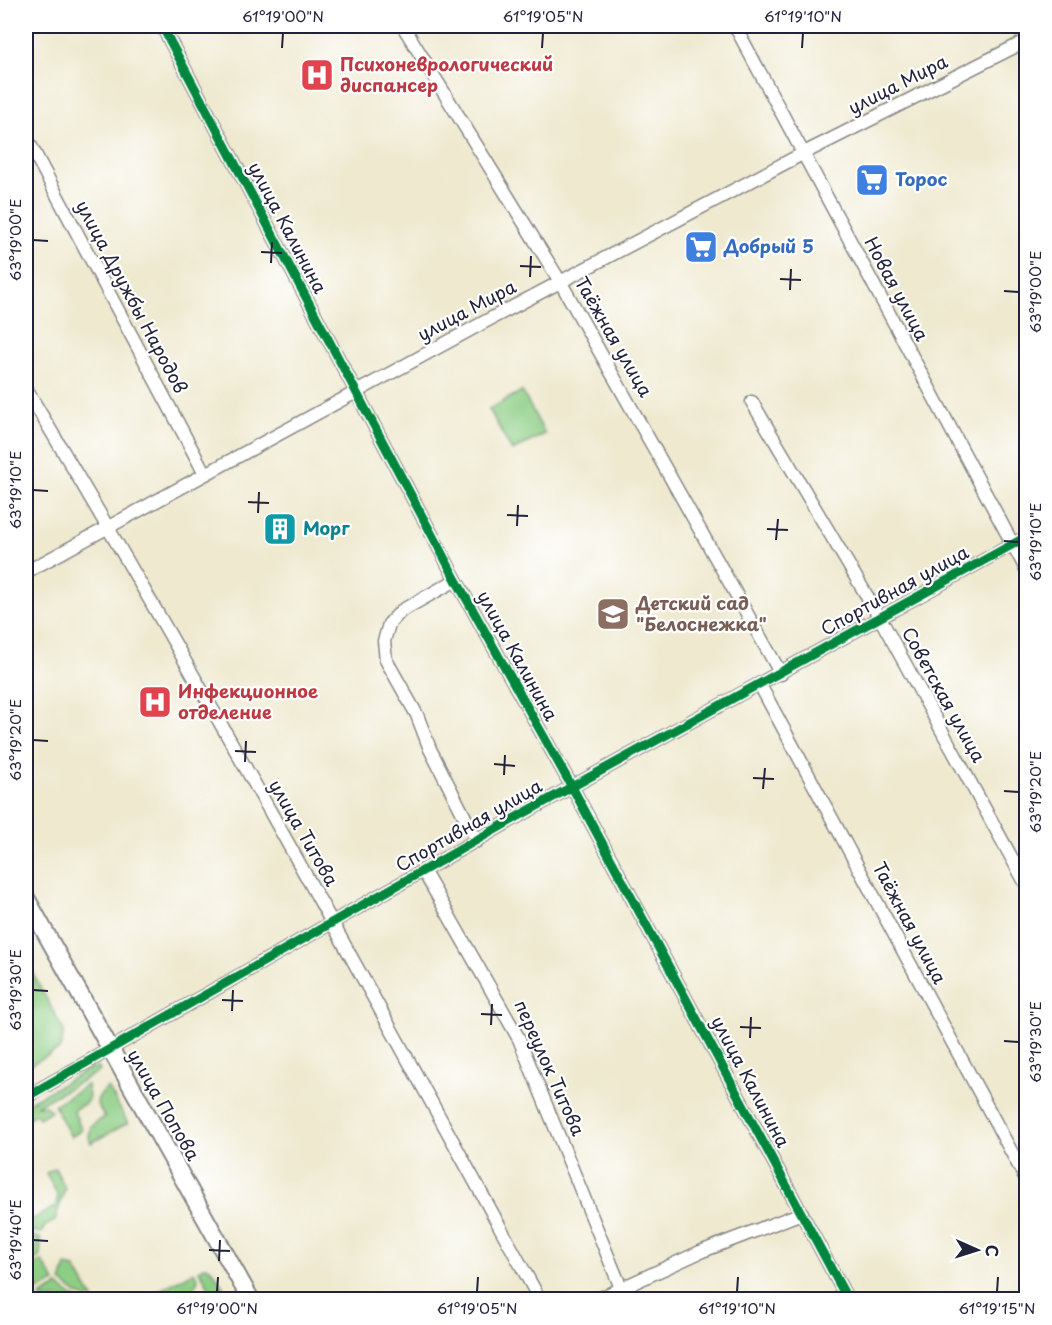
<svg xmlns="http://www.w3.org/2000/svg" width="1052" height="1325" font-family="'Playpen Sans',sans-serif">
  <rect width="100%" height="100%" fill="#fff"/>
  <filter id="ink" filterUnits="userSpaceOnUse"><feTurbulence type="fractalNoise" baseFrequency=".0167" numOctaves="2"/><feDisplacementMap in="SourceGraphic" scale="12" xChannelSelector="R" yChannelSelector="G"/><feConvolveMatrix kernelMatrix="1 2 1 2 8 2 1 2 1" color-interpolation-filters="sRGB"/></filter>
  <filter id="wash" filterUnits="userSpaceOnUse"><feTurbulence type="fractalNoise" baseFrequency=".008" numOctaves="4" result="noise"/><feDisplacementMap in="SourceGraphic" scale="24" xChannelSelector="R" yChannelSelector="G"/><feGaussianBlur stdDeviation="1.35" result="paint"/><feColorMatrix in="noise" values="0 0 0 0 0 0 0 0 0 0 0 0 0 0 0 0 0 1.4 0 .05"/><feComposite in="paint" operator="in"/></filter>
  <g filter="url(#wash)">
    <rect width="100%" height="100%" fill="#eee9cf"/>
    <g fill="#8dce85" stroke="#587860" stroke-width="1.5">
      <path d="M522,391L545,434L512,451L489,409Z"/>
      <path d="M26,961L64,1031L60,1049L26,1067Z"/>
      <path d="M98,1067L100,1071L36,1106H45L51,1111L39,1118L36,1114L26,1119V1104L91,1068Z"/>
      <path d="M87,1085L89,1097L86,1103L73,1110L82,1130L71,1137L54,1105Z"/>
      <path d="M108,1087L128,1123L91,1143L89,1137L91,1126L105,1117L97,1104L98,1098Z"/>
      <path d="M55,1168L65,1188L55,1221L46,1225L41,1233L32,1231L27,1222L55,1207L58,1196L46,1173Z"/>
      <path d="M26,1230L28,1235L40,1238L41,1256L26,1264Z"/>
      <path d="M42,1261L55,1282L38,1291L27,1270Z"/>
      <path d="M66,1266L75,1268L93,1299L80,1296L61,1282Z"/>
      <path d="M206,1266L213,1270L230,1299H216L199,1270Z"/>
      <path d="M194,1272L198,1279L190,1299H160L156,1292Z"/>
      <path d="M58,1286L76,1299H42L40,1296Z"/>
    </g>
  </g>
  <g filter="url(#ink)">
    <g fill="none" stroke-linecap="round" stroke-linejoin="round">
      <defs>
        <g id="street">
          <path d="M162,26L456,580L572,787L848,1300"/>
          <path d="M403,26L561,283L781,674"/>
          <path d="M735,26L1026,569"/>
          <path d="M26,137L205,474"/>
          <path d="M26,389C205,688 372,994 540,1300"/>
          <path d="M752,402L880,618L1026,884"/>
          <path d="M26,572L490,319L804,153L1026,41"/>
          <path d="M456,580L401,611L389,624L384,641L386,660L417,715L430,749L477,841"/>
          <path d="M760,685L1026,1179"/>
          <path d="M424,872L519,1039L621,1288"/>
          <path d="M26,1097L517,817L1026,537"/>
          <path d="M596,1300L700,1252L802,1213"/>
        </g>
        <path id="secondary" d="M26,898L251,1300"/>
      </defs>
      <use href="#street" stroke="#888685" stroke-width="15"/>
      <use href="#secondary" stroke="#888685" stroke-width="20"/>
      <use href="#street" stroke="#fff" stroke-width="12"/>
      <use href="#secondary" stroke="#fff" stroke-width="16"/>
      <defs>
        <g id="cycleway">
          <path d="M162,26L456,580L572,787L848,1300"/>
          <path d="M26,1097L517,817L1026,537"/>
        </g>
      </defs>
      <use href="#cycleway" stroke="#fff" stroke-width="13"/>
      <use href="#cycleway" stroke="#00873e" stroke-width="9"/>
    </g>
  </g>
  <path fill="none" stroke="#22223b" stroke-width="2" d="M282,48L283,33M542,48L543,33M802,48L803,33M33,240L48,241M261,252L282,253M271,263L272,242M520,266L541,267M530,277L531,256M780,279L801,280M790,290L791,269M1004,291L1019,292M33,490L48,491M248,502L269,503M258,513L259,492M507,515L528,516M517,526L518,505M767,529L788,530M776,540L778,519M1004,541L1019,542M33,740L48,741M235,751L256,752M245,762L246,741M494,764L515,766M504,775L505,755M753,778L774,779M763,789L765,768M1004,791L1019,792M33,990L48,991M222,1000L243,1001M232,1011L233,990M481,1014L502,1015M491,1025L492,1004M740,1027L761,1028M750,1038L751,1017M1004,1041L1019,1042M33,1240L48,1241M209,1250L230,1251M219,1261L220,1240M217,1292L218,1277M477,1292L478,1277M737,1292L738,1277M997,1292L998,1277"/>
  <defs>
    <symbol id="hospital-square" viewBox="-11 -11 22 22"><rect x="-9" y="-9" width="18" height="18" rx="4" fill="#e0444e" stroke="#fff"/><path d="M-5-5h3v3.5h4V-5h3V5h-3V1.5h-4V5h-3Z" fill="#fff"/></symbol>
    <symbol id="supermarket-square" viewBox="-11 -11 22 22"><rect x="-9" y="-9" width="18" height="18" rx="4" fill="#3f7fe0" stroke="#fff"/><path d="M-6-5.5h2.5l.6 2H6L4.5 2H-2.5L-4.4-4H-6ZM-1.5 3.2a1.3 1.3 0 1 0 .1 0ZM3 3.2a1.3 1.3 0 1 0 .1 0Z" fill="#fff"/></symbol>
    <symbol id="building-square" viewBox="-11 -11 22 22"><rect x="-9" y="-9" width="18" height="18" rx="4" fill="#0f9aa8" stroke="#fff"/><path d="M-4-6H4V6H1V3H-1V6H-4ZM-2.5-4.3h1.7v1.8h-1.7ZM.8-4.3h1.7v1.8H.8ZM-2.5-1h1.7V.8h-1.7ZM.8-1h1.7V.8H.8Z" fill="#fff"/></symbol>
    <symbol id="school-square" viewBox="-11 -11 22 22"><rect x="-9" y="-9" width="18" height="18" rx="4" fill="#8d6e63" stroke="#fff"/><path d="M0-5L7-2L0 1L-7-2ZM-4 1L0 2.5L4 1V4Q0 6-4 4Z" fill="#fff"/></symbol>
  </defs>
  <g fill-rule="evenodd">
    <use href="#hospital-square" x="298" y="56" width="38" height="38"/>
    <use href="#supermarket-square" x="853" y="161" width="38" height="38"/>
    <use href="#supermarket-square" x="682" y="228" width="38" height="38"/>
    <use href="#building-square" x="261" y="510" width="38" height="38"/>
    <use href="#school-square" x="594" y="595" width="38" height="38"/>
    <use href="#hospital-square" x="136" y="683" width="38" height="38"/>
  </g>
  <g text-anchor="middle" stroke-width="4.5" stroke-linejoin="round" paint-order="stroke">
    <g font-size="18" font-weight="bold" fill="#be3a42" stroke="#fff" text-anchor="start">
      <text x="340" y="71">Психоневрологический<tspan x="340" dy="21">диспансер</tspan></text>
      <text x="178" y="698">Инфекционное<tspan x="178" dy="21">отделение</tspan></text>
    </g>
    <g font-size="18" fill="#22223b" stroke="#fff">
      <text transform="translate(898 85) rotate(-27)" y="6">улица Мира</text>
      <text transform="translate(287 228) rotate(62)" y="6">улица Калинина</text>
      <text transform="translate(896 289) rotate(62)" y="6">Новая улица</text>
      <text transform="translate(131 297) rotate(62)" y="6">улица Дружбы Народов</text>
      <text transform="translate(467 311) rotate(-28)" y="6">улица Мира</text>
      <text transform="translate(613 337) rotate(60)" y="6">Таёжная улица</text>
      <text transform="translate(895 591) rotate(-29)" y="6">Спортивная улица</text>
      <text transform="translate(517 656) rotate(61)" y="6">улица Калинина</text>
      <text transform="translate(943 695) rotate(61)" y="6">Советская улица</text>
      <text transform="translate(469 826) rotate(-30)" y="6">Спортивная улица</text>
      <text transform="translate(303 833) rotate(60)" y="6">улица Титова</text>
      <text transform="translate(909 923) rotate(62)" y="6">Таёжная улица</text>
      <text transform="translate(549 1068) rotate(66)" y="6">переулок Титова</text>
      <text transform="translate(750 1082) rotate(62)" y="6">улица Калинина</text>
      <text transform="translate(163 1105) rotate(60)" y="6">улица Попова</text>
    </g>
    <g font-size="18" font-weight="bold" fill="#366cbe" stroke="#fff" text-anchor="start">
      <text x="895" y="186">Торос</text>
      <text x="724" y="253">Добрый 5</text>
    </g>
    <g font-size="18" font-weight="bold" fill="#0d838f" stroke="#fff" text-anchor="start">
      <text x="303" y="535">Морг</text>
    </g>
    <g font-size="18" font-weight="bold" fill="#785e54" stroke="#fff" text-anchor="start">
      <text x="636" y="610">Детский сад<tspan x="636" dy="21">"Белоснежка"</tspan></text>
    </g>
  </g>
  <rect width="1052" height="1325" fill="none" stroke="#fff" stroke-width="66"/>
  <g transform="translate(977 1250) rotate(93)" stroke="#ffffff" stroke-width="4.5" paint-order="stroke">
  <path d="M0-4.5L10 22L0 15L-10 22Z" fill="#22223b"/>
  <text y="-9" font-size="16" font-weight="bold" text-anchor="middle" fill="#22223b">С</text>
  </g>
  <rect x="33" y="33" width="986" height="1259" fill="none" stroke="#22223b" stroke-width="2"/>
  <g font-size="15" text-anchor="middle" fill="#22223b">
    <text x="283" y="22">61°19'00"N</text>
    <text x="543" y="22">61°19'05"N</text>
    <text x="803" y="22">61°19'10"N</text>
    <text transform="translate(16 240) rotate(-90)" y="5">63°19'00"E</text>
    <text transform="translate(1036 292) rotate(-90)" y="5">63°19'00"E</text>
    <text transform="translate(16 490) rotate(-90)" y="5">63°19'10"E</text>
    <text transform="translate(1036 542) rotate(-90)" y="5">63°19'10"E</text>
    <text transform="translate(16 740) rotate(-90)" y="5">63°19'20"E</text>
    <text transform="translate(1036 792) rotate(-90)" y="5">63°19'20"E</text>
    <text transform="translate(16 990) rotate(-90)" y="5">63°19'30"E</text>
    <text transform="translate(1036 1042) rotate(-90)" y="5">63°19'30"E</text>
    <text transform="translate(16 1240) rotate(-90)" y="5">63°19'40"E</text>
    <text x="217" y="1314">61°19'00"N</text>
    <text x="477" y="1314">61°19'05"N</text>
    <text x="737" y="1314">61°19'10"N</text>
    <text x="997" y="1314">61°19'15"N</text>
  </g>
</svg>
